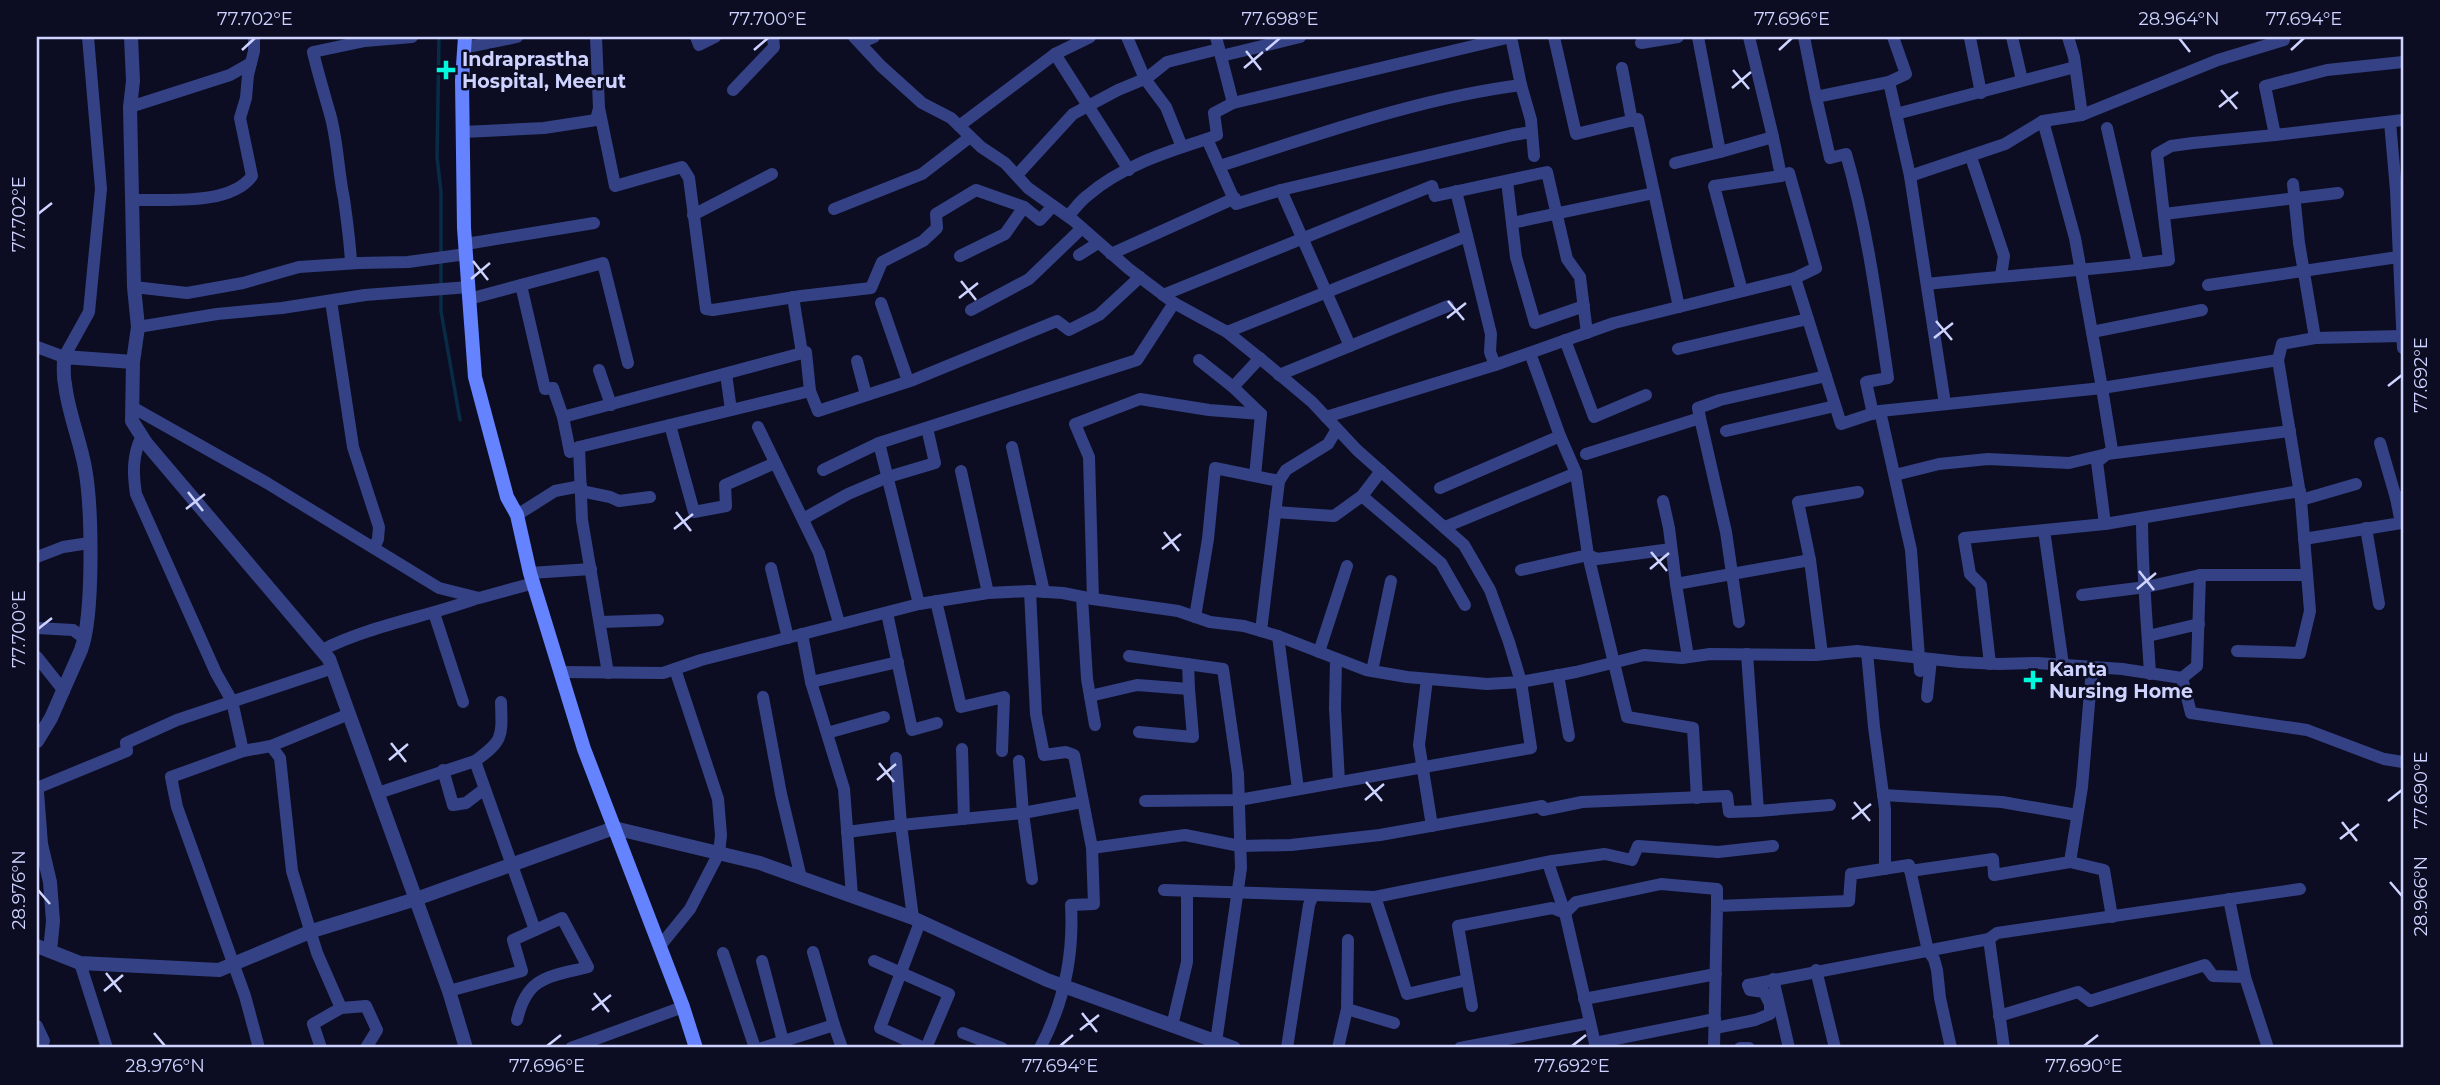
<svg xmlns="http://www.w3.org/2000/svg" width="2440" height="1085" font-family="Montserrat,sans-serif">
  <rect width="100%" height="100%" fill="#0c0d23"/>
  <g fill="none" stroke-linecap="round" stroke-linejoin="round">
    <path stroke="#082b46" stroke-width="3.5" d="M439,37L437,157L441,192V311L460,420"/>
    <g stroke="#344285" stroke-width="12">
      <path d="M596,37L599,108L615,186L682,167L689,178L706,309L713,310L801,296L871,288L882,262L923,241L937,228L936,214L976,190L1024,207L1005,234L960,256"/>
      <path d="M696,37L699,45L715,37"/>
      <path d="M854,37L881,66L922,103L951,118L981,147L1005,163L1028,188L1073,220L1129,269L1174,303L1227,332L1268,365L1312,402L1357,450L1464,545L1490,590L1509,642L1521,682L1531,748L1239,800L1145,801"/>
      <path d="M1127,37L1145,79L1166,107L1182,147"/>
      <path d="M1216,37L1233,103"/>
      <path d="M1554,37L1576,134L1638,119L1679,307"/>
      <path d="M1749,37L1773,137"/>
      <path d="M1804,37L1816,97"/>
      <path d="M1893,37L1906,74L1889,82L1910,176L2005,144L2043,121L2075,238L2102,388L2278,360L2301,500L2310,611L2300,653L2237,651"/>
      <path d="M2012,37L2022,80"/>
      <path d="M2068,37L2074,57L2082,115L2218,60L2284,40L2283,37"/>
      <path d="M1970,38L1981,93"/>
      <path d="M860,43L874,37"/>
      <path d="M1641,43L1678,37"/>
      <path d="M464,48L517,37"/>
      <path d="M1055,54L1129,170"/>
      <path d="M1221,56L1300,37"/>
      <path d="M2403,62L2327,70L2265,86L2275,135L2403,120"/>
      <path d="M1622,68L1632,121"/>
      <path d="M733,90L774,47L773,37"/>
      <path d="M130,107L230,75L251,63"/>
      <path d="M1896,114L2075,67"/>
      <path d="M2043,121L2082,115"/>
      <path d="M2390,122L2396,190"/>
      <path d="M959,126L1055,54L1090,37"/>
      <path d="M2107,128L2138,264"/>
      <path d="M463,132L544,128L596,120L599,108"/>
      <path d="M1207,139L1217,135L1214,113L1233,103L1511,37L1521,85"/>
      <path d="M1720,152L1773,137L1781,176L1714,186L1742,291"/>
      <path d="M1675,163L1720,152L1698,37"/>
      <path d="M1973,163L2004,256L2001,276"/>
      <path d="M1226,164C1323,133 1420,98 1521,85L1531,120L1534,156"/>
      <path d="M1017,175L1073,114L1118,90L1147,78L1167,62L1219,49"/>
      <path d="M1781,176L1789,173L1816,268L1795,278"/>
      <path d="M1910,176L1945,404"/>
      <path d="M1507,181L1516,257L1535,323L1584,306"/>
      <path d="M2293,184L2299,243L2315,338"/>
      <path d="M2403,189L2396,190L2403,348"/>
      <path d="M1281,190L1350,346"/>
      <path d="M1456,191L1467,236"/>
      <path d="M133,200C167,199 230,206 252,176L240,118L246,98L248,75L254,51V37"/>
      <path d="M1024,207L1040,220L1053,206"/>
      <path d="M834,209L922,174L970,137"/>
      <path d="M2164,214L2338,193"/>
      <path d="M693,215L772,174"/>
      <path d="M1068,216C1074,210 1080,201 1087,196C1120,167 1166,152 1207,139L1236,204L1281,190L1513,135L1532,132"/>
      <path d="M1512,223L1654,193"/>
      <path d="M466,244L594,223"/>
      <path d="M1111,254L1235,198"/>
      <path d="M1079,255L1098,243"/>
      <path d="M351,263C350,241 347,221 344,199C338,171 338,142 330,114C324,93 318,73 313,52L365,41L412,37"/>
      <path d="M1927,284C2008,275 2088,271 2169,260L2157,154L2171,146L2193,143L2275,135"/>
      <path d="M521,285L545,389L553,388L563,417"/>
      <path d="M2208,285L2398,257"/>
      <path d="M134,287L187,293L243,283L299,267L359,263L408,262L466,254"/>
      <path d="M1163,295L1432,186L1435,196L1547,172L1567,259L1580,277L1587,333"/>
      <path d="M793,297L802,353"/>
      <path d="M469,299L603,263L628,363"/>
      <path d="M331,301L353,447L379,527L378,539L374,548"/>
      <path d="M881,303L908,381"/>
      <path d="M971,310L1029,279L1082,228"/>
      <path d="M138,327L217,314L282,308L365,295L469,287"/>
      <path d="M1227,332L1467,236L1491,334L1490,352L1495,365"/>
      <path d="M2092,332L2202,310"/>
      <path d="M1565,340L1594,417L1646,395"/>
      <path d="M37,347L64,357L89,312L101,189L88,37"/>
      <path d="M1678,349L1808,319"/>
      <path d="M1530,353L1560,436"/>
      <path d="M1199,360L1233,387"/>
      <path d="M2278,360L2282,344L2315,338L2402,336"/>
      <path d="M857,361L866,395"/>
      <path d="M599,370L611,405"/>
      <path d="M726,374L731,410"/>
      <path d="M1279,375L1448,306"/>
      <path d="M132,407L267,483L439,588L479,598L534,583"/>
      <path d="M1880,411L2102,388L2112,450L2097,462L2105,524L1964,538L1970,574L1981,585L1990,664"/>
      <path d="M1873,414L1866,382L1888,378C1877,302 1867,226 1846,154L1830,158L1816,97L1889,82"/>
      <path d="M1326,417L1495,365L1614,323L1795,278L1841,424L1880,411L1911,550L1920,671"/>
      <path d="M1700,418L1726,532L1739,622"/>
      <path d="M670,425L694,512L726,506L725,485L775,463"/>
      <path d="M758,427L819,553L839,623"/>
      <path d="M1726,431L1835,406"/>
      <path d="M142,436C132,455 133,474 136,494L216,673L232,701L243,751"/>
      <path d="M879,443L919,604"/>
      <path d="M2380,443L2396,498"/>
      <path d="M579,447L570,452L563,417L806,352L810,391"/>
      <path d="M1012,447L1044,592"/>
      <path d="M1586,454L1700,418L1698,408L1720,400L1826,376"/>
      <path d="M823,470L879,443L1137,360L1174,303"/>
      <path d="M961,471L988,593"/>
      <path d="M1895,475L1939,464L1988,459L2069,463L2107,454L2290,431"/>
      <path d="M1255,476L1261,414L1233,387L1260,358"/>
      <path d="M1279,481L1286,470L1328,444L1337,429"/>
      <path d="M1440,488L1560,436L1576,473"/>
      <path d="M581,491L610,497L619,501L650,497"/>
      <path d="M1362,496L1441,563L1465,605"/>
      <path d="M2301,500L2356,484"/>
      <path d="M1663,501L1669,528L1676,584"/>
      <path d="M1275,512L1334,516L1362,496L1381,471"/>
      <path d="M517,515L555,491L581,486"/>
      <path d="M2142,518C2142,570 2147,622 2150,674"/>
      <path d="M803,519L848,494L888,477L935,463L927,428"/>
      <path d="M2105,524L2300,491"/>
      <path d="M1445,527L1576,473L1588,555L1597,559L1671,549"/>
      <path d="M2366,528L2379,604"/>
      <path d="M2045,537L2063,665"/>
      <path d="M2304,539L2401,523L2396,498L2403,497"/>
      <path d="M37,557L63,547L89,543"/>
      <path d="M1810,560L1798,502L1858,492"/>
      <path d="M771,568L788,638"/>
      <path d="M1521,570L1588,555L1627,717L1693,728L1697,798"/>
      <path d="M530,573L591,569"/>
      <path d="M1030,591L1036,714L1044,755L1066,752L1074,755L1092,848L1185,835L1240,846L1291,845L1380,835L1542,806L1543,810L1582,802L1727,796L1729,812L1758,811"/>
      <path d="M2082,595L2146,587L2200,575"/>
      <path d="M1082,597L1087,679L1095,725"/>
      <path d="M1093,599L1089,457L1075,424L1140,399L1209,410L1261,414"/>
      <path d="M936,601L961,707L1004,697L1002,751"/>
      <path d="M434,613L463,702"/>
      <path d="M887,613L912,730L937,723"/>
      <path d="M1195,617L1208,539L1215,468L1279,481L1261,631"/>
      <path d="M601,622L658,620"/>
      <path d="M37,628L73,630L85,639"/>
      <path d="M802,634L811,682L844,789L852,896"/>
      <path d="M1278,636L1298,789"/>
      <path d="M2148,636L2199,624"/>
      <path d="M322,650C371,625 427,617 478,598"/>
      <path d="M1319,652L1347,566"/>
      <path d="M1867,652L1874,727L1885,809V869"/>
      <path d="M1747,654L1758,811L1830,805"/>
      <path d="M1129,656L1223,669L1238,774L1241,868L1216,1042"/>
      <path d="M37,657L64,691"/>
      <path d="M1688,657L1676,584L1810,560L1822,654"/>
      <path d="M1336,659L1335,708L1339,782"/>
      <path d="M1372,671L1391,581"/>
      <path d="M561,672L663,673L701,660L919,604L988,593L1030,591L1063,593L1093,599L1178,611L1210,622L1244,626L1278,636L1366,670L1407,677L1487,684L1521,682L1576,672L1644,655L1682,658L1710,654L1816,655L1857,651L1959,662L1998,664L2037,663L2122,669L2182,678L2191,713L2307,730L2384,759L2403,762"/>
      <path d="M608,673L582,520L579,447L810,391L818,411L913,380L1057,321L1069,330L1099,315L1140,277"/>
      <path d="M1558,675L1569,736"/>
      <path d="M2182,678L2197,666L2200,575H2307"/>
      <path d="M1427,679L1419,745L1432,826"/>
      <path d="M811,682L898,662"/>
      <path d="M1090,696L1137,685L1189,689L1188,664"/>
      <path d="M763,697L781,794L801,878"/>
      <path d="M1927,697L1931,659"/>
      <path d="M1139,732L1193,737L1189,689"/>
      <path d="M827,733L884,717"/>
      <path d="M271,746L280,758L292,871L317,953L341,1008"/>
      <path d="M962,749L964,819"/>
      <path d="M475,761C504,740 502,737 501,702"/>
      <path d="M443,770L453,805L466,803L483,790"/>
      <path d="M37,788L127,751L126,743L177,720L333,668"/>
      <path d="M378,793L475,761L535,930"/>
      <path d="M1883,795L2002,802L2077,815"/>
      <path d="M847,832L901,825L896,758"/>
      <path d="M2070,862L2104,870L2112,917"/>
      <path d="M1548,863L1565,913L1596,1048"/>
      <path d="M1910,871L1993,859L1994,875L2070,862L2082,787L2092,668"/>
      <path d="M1032,879L1023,813L1082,802"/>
      <path d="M1164,890L1375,897L1552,861L1605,854L1632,860L1638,846L1718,852L1773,846"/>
      <path d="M1375,897L1407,994L1467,980"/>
      <path d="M2229,899L2245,977L2268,1048"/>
      <path d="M913,918L901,825L1023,813L1019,761"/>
      <path d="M920,922L880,1028L924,1048"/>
      <path d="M1989,939L1997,933L2300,889"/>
      <path d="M660,946L690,909L719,853L721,835L718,799L675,669"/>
      <path d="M813,952L834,1025"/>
      <path d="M723,953L755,1048"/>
      <path d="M762,961L783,1041"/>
      <path d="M874,961L949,994L926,1048"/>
      <path d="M80,963L107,1048"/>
      <path d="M1816,970L1835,1048"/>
      <path d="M1773,979L1789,1048"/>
      <path d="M1748,985L1989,939L2004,1048"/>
      <path d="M449,991L522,971L513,940L562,918L588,967C549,977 527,976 517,1020"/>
      <path d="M1584,999L1716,974"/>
      <path d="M1472,1006L1458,926L1552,908L1565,913L1576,902L1661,884L1717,889V906"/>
      <path d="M1347,1009L1394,1023"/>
      <path d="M1999,1016L2078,992L2090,1001L2205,965L2213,976L2245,977"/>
      <path d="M37,1026L44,1041"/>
      <path d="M1172,1026L1187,962V891"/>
      <path d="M1715,1028L1755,1020L1770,1014V1004L1764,992L1750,990L1748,985"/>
      <path d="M963,1033L1002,1048"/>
      <path d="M1595,1043L1715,1019"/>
      <path d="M259,1048L245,996L177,807L171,777L243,751L271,746L349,714"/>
      <path d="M321,1048L313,1024L341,1008L366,1006L377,1030L366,1048"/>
      <path d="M571,1048L683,1007"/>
      <path d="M762,1048L834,1025L842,1048"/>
      <path d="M1040,1048C1064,1003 1074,957 1071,905L1094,904L1092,848"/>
      <path d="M1287,1048L1309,905L1313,895"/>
      <path d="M1338,1048L1347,1009L1348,940"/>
      <path d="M1460,1048L1590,1023"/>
      <path d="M1714,1048L1717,906L1849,901L1851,874L1909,865L1928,951L1934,959L1937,970L1940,998L1951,1048"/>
      <path d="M1740,1048H1749"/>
    </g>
    <g stroke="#344285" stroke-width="14">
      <path d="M133,362L132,421L146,443L329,659L449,991L466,1048"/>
      <path d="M37,741L51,718L81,650C94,615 92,506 85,468C80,440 68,412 65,384C63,376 64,366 64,357L133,362L138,327L134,287L130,107L133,81L131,37"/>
      <path d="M37,792L41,844L50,882L53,921L50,951"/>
      <path d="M37,946L80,963L219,970L312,931L416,899L614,828L760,863L913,918L1047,980L1234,1048"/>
    </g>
    <path stroke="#6582ff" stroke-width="14" d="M465,37L462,80L464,228L475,377L507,497L517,515L530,573L584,749L683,1007L696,1048"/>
  </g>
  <path fill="none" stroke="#ced3ff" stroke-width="2.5" d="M2179,38L2190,52M242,50L255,38M754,50L768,38M1266,50L1280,38M1779,50L1792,38M2291,50L2304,38M1246,51L1261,70M1244,68L1263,52M1733,70L1749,89M1732,88L1751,72M2221,90L2237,109M2219,107L2238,92M38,214L52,203M473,261L488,280M471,279L490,263M961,281L976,300M959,298L978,283M1448,301L1464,320M1447,318L1466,303M1936,321L1952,340M1934,338L1953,323M2388,386L2402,375M188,492L203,511M186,509L205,494M676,512L691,531M674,529L693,514M1164,532L1179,551M1162,549L1181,534M1651,552L1667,571M1650,569L1669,553M2139,571L2154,590M2137,589L2156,573M38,629L52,618M391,743L406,762M389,760L408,744M879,763L894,782M877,780L896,764M1366,782L1382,801M1365,800L1384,784M2388,801L2402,790M1854,802L1870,821M1852,819L1871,804M2342,822L2357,841M2340,839L2359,824M2390,882L2402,896M38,890L50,904M106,973L121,992M104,991L123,975M594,993L609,1012M592,1010L611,995M1082,1013L1097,1032M1080,1030L1099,1015M154,1033L165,1046M547,1046L561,1035M1060,1046L1073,1035M1572,1046L1586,1035M2084,1046L2098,1035"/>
  <g fill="#00f9dd" stroke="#0c0d23" stroke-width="2.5">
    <path d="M442.5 59.5h7v7h7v7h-7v7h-7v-7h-7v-7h7z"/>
    <path d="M2029.5 669.5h7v7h7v7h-7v7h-7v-7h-7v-7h7z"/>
  </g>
  <g text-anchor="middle" stroke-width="5" stroke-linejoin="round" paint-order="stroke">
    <g font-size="19" font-weight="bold" fill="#ced3ff" stroke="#0c0d23" text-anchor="start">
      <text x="462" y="66">Indraprastha<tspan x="462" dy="22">Hospital, Meerut</tspan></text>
      <text x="2049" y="676">Kanta<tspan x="2049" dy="22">Nursing Home</tspan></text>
    </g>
  </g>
  <rect width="2440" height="1085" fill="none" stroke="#0c0d23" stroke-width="77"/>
  <rect x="38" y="38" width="2364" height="1008" fill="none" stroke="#ced3ff" stroke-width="2.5"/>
  <g font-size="18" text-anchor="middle" fill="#ced3ff">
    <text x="255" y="25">77.702°E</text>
    <text x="768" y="25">77.700°E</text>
    <text x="1280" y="25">77.698°E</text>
    <text x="1792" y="25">77.696°E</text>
    <text x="2179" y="25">28.964°N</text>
    <text x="2304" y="25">77.694°E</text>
    <text transform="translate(19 214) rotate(-90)" y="6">77.702°E</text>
    <text transform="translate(2421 375) rotate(-90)" y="6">77.692°E</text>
    <text transform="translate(19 629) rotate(-90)" y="6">77.700°E</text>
    <text transform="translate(2421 790) rotate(-90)" y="6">77.690°E</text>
    <text transform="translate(19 890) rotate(-90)" y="6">28.976°N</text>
    <text transform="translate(2421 896) rotate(-90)" y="6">28.966°N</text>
    <text x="165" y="1072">28.976°N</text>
    <text x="547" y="1072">77.696°E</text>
    <text x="1060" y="1072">77.694°E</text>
    <text x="1572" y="1072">77.692°E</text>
    <text x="2084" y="1072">77.690°E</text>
  </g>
</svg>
